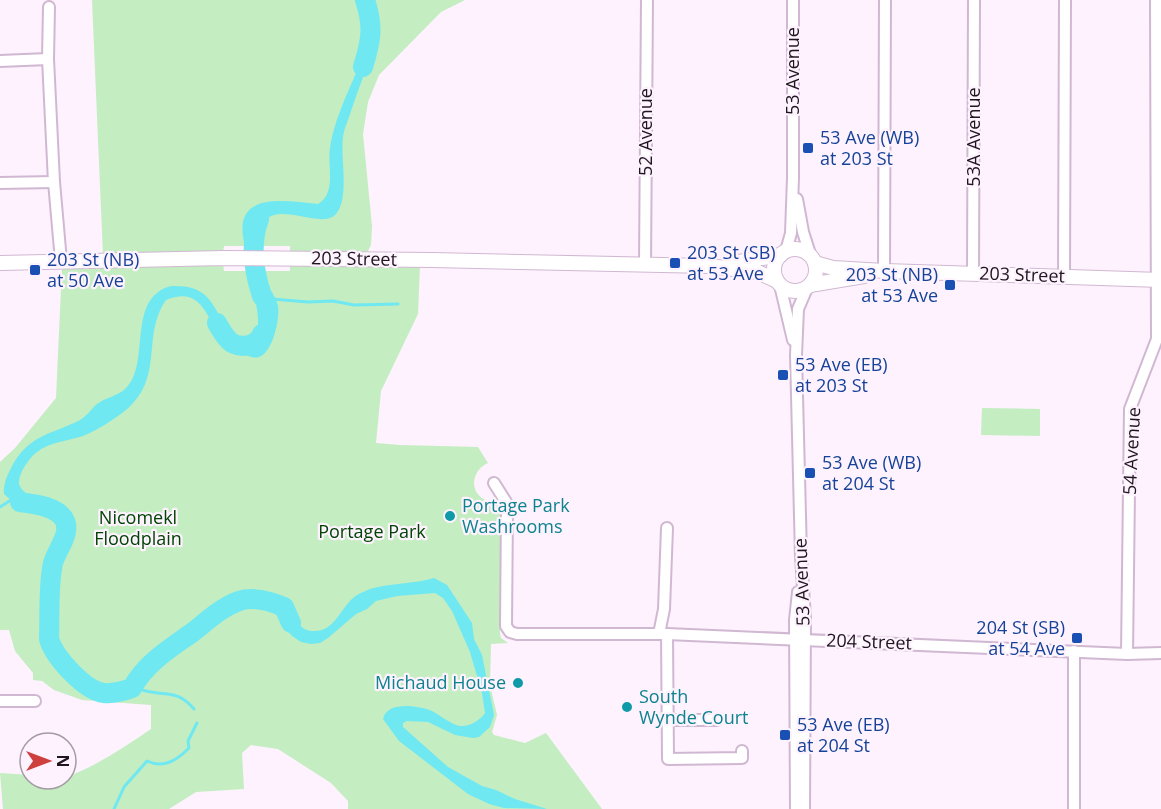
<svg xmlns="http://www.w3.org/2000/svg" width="1161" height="809" font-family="'Open Sans',sans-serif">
  <rect width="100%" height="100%" fill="#fdf2fd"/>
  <g fill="#c4edc1">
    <path d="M92,0H465L441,12L379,75L368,102L363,134L372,226L371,245L368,251L362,253L290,252V246H224L223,253L103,255Z"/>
    <path d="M223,264L224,271H290V264L420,265L418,314L381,391L376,443L400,445L478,447L488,463C474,469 468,488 482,498C487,502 495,502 500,505L503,512L500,634L501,638L508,643L491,644L490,685L497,715L492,732L494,735L525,743L546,733L602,809H348V801L331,783L278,749L251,745L242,753L244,789L196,792L169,809H3L0,773L30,775V779H66V777C97,766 124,747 151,729V705L82,700L54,690L42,681L33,680V673L15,651L9,630H0V462L15,448L56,398L62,267Z"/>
    <path d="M982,408L1040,409V436L981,435Z"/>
  </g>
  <g fill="#6fe8f2">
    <path d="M376,41C368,65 359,87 351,111C349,119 344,128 343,137C340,158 350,197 336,214C319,234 256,185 260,246H245C230,190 284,201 318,204C337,193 327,166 330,148C335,113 356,78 368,43Z"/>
    <path d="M248,271H263C266,287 275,293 278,306C280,318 273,353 259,357C253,359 246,355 241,352L240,338C274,344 250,286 248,271Z"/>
    <path d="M171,286C203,285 210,297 224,324C229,335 233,336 234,350C229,345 224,341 220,336C205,315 201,286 166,300C141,336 165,377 126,410C113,420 98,430 83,436C61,443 41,442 27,463C22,470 19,476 19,484C23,496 38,497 46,507L41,515L31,509L14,503L4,494C3,485 7,476 11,468C28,435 50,435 80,420C87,416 91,409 97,404C105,398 117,396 125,389C152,365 125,298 171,286Z"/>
    <path d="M434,578L447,585L472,623L474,639L482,655L494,715L490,727L479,737L473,738L455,735L428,722L407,721L403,723V727L448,767L482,786L496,790L515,799L547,809L504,808L489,804L468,794L399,741L383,719C386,701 418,705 432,711C440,715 448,722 456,725C466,729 480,721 485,713L482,693L470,652L452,611L443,598L435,593L397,596L376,601L367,609L356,614L328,638L320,643L311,644L301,642L292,636L287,630L283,611L275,606V595L290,605C294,616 298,630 312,631C336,633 340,606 357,595C360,593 366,591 370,589C391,583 414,584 434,578Z"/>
  </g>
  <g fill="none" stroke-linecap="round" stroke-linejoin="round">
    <g stroke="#6fe8f2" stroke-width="3">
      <path d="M272,299L308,302L333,301L354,305L398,304"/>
      <path d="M0,507L11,500"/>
      <path d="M132,688C137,688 141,690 146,691C168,696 178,690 194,709"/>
      <path d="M114,809L124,787L147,761C164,769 177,760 189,748L188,741L197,723"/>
    </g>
    <g stroke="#6fe8f2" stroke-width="20">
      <path d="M363,67C371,41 374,27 365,0"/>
      <path d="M259,219C250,243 254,272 262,296"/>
      <path d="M217,323C221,330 225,338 232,343C243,349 258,345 262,334"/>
      <path d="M20,502C33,504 56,506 64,519C72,533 57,549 53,563C48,585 50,615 49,639C54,657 85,691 104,693C114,694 123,691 132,688C147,662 169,649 193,632C207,621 222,607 239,601C254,596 270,601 284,607L291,623"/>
    </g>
    <defs>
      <g id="minor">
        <path d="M49,7L48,59L54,182L61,261"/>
        <path d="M0,61L48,59"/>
        <path d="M0,183L54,182"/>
        <path d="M797,199L803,232L811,257"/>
        <path d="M786,251L791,233L793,178V0"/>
        <path d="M645,265L647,0"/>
        <path d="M884,271L885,0"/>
        <path d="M973,274L974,0"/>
        <path d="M1064,276L1065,0"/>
        <path d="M780,285L793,340"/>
        <path d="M494,483L506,502L507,508L506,626L510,632L517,634H667L1127,654L1161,653"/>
        <path d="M659,634L664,609L667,528"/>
        <path d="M667,634L668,759L742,758V751"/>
        <path d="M1074,651V809"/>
        <path d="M1127,654L1130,409L1157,339L1156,0"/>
        <path d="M0,701H35"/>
        <path d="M668,720H717"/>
        <path d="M796,809L795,620L798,592"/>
        <path d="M804,809L805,618L801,556L796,355L798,309L807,288"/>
      </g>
      <g id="major">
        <circle cx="795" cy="270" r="21"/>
        <path d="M0,263L223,258L432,260L709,266L758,272L777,281"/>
        <path d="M732,263L781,255"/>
        <path d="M815,263L833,268L884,271L1161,280"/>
        <path d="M810,285L864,276"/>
      </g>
    </defs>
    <use href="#minor" stroke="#d1b8d2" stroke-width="14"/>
    <use href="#major" stroke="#d1b8d2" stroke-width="16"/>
    <use href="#minor" stroke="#fff" stroke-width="10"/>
    <use href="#major" stroke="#fff" stroke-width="14"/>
  </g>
  <g fill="#1a4fb4" stroke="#fdf2fd" stroke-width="2">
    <rect x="802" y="142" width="12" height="12" rx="3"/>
    <rect x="669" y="257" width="12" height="12" rx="3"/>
    <rect x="29" y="264" width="12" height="12" rx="3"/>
    <rect x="944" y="279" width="12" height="12" rx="3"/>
    <rect x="777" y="369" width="12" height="12" rx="3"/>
    <rect x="804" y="467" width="12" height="12" rx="3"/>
    <rect x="1071" y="632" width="12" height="12" rx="3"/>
    <rect x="779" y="729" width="12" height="12" rx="3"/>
  </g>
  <g fill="#0f9aa8" stroke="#fdf2fd" stroke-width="2">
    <circle cx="450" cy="516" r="6"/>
    <circle cx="518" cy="683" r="6"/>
    <circle cx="627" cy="707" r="6"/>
  </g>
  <g text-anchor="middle" stroke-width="4.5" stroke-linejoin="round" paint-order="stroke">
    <g font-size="18" fill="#1e151e" stroke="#fdf2fd">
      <text transform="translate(793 71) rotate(-90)" y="6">53 Avenue</text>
      <text transform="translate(646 132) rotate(-90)" y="6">52 Avenue</text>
      <text transform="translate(974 137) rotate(-90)" y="6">53A Avenue</text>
      <text transform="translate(354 259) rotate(1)" y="6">203 Street</text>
      <text transform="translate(1022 275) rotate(2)" y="6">203 Street</text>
      <text transform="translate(1132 451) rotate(-87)" y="6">54 Avenue</text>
      <text transform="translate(802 582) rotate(-92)" y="6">53 Avenue</text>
      <text transform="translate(869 642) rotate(2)" y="6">204 Street</text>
    </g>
    <g font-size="18" fill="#164399" stroke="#fdf2fd" text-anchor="start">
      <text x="820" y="144">53 Ave (WB)<tspan x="820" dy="21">at 203 St</tspan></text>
      <text x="687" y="259">203 St (SB)<tspan x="687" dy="21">at 53 Ave</tspan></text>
      <text x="47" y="266">203 St (NB)<tspan x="47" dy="21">at 50 Ave</tspan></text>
      <text x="938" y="281" text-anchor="end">203 St (NB)<tspan x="938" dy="21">at 53 Ave</tspan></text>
      <text x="795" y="371">53 Ave (EB)<tspan x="795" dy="21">at 203 St</tspan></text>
      <text x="822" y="469">53 Ave (WB)<tspan x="822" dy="21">at 204 St</tspan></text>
      <text x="1065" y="634" text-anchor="end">204 St (SB)<tspan x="1065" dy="21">at 54 Ave</tspan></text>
      <text x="797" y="731">53 Ave (EB)<tspan x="797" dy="21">at 204 St</tspan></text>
    </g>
    <g font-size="18" fill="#0d838f" stroke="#fdf2fd" text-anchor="start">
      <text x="462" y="512">Portage Park<tspan x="462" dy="21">Washrooms</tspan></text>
      <text x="506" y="689" text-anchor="end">Michaud House</text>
      <text x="639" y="703">South<tspan x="639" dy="21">Wynde Court</tspan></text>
    </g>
    <g font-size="18" fill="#004404" stroke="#fdf2fd">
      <text x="138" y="524">Nicomekl<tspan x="138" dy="21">Floodplain</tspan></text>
      <text x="372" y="538">Portage Park</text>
    </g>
  </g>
  <g transform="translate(48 761) rotate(90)"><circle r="28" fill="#fdf2fd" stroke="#a49aa4" stroke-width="1.5"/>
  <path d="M0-4.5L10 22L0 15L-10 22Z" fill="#ce403e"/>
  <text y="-9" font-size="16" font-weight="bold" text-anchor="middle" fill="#1e151e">N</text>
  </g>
</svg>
